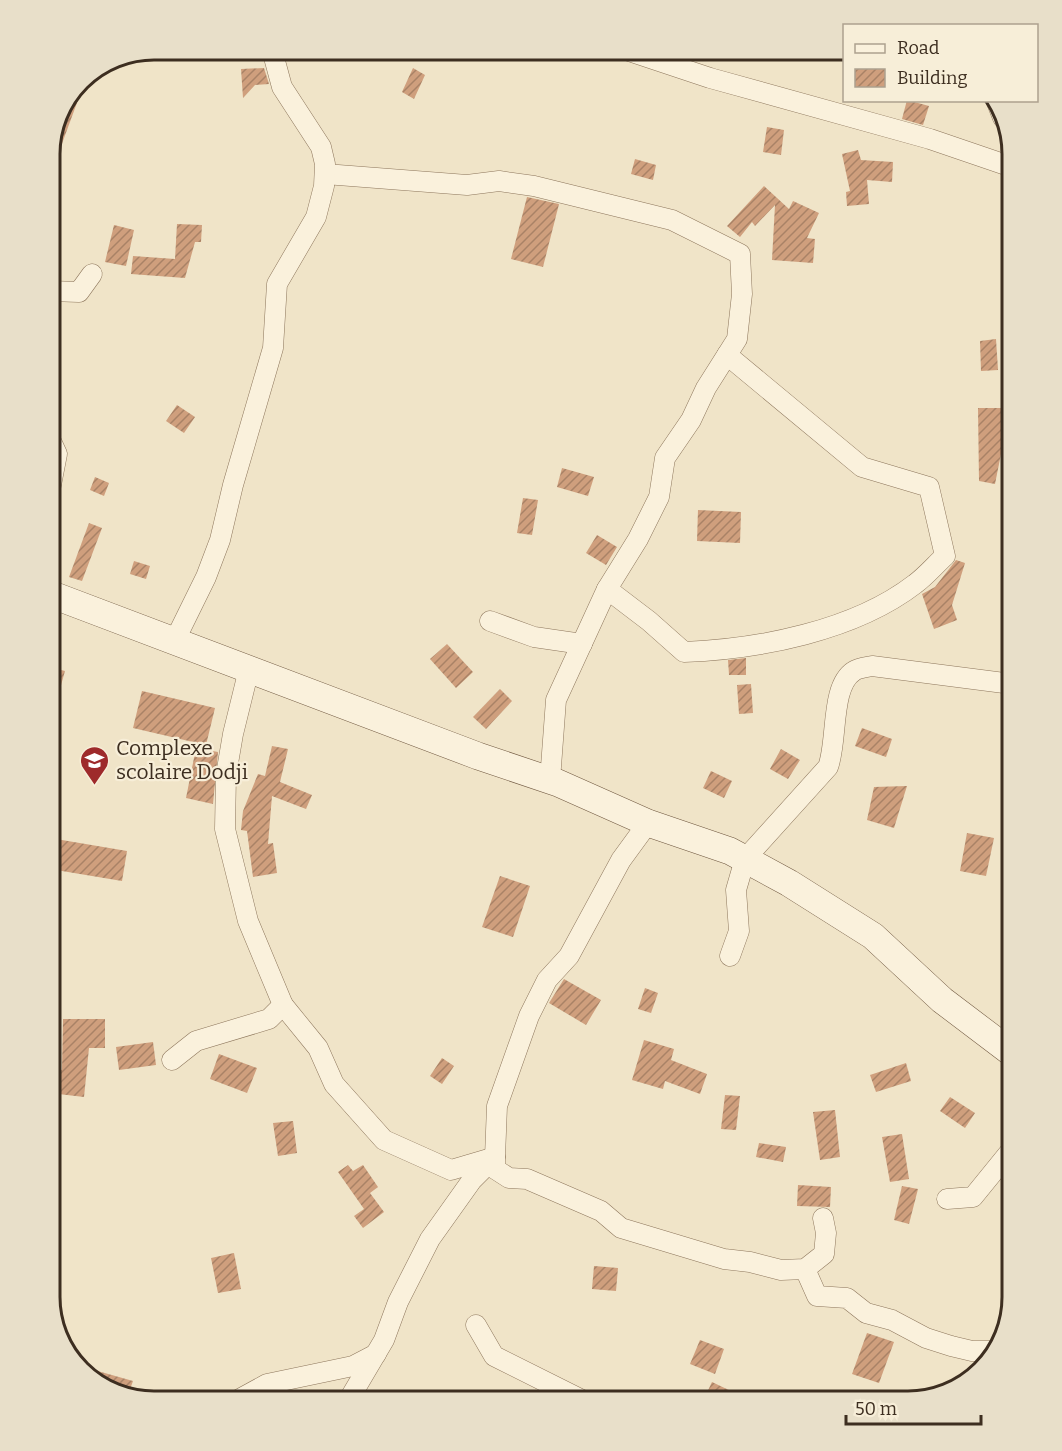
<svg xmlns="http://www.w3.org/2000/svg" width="1062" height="1451" font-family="Bitter,serif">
  <defs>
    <pattern id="building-hatch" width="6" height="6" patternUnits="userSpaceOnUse" patternTransform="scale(1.5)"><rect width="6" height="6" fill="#cf9f7d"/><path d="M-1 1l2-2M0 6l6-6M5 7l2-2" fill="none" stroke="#a98266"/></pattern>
  </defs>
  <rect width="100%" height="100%" fill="#f0e4c8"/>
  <g fill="url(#building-hatch)">
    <path d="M264,68L269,84L255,85L243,98L241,69Z"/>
    <path d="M413,68L425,75L414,99L402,92Z"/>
    <path d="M82,80L85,81L60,149L50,146L60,108Z"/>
    <path d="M907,100L929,106L923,125L902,119Z"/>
    <path d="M767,127L784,130L781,155L763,152Z"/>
    <path d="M858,150L861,160L893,162L892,182L867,180L869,204L847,206L846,192L850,191L842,154Z"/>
    <path d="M635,159L656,165L653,180L631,174Z"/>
    <path d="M764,186L789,209L793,201L819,213L807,238L815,239L813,263L772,260L775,205L755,226L752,222L740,237L727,226Z"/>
    <path d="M527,197L559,204L543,267L511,259Z"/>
    <path d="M177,224L202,225L201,242H195L185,278L131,274L133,256L175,259Z"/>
    <path d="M114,225L134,230L126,266L105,262Z"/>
    <path d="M996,339L998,370L981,371L980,341Z"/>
    <path d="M177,405L195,417L184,433L166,421Z"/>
    <path d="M978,408H1001L1002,449L995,484L979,481Z"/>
    <path d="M562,468L594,477L588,496L557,487Z"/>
    <path d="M95,477L109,483L104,496L90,490Z"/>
    <path d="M523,498L538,500L532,535L517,533Z"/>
    <path d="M698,510L741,512L740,543L697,541Z"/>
    <path d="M89,523L102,528L82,581L69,577Z"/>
    <path d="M597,535L617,547L606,565L586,553Z"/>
    <path d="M956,560L965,563L952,605L957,620L934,629L922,594L935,587Z"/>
    <path d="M134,561L150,566L146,579L130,574Z"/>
    <path d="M447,644L473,672L456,688L430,659Z"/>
    <path d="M746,658V675H729L728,660Z"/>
    <path d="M50,667L65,671L54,710L50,709Z"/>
    <path d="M751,684L753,713L739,714L737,685Z"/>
    <path d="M500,689L512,701L486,729L473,717Z"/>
    <path d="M142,691L215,708L206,745L133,728Z"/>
    <path d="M862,728L892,739L886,757L855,746Z"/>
    <path d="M272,746L288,749L280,782L312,795L306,809L272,796L268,844L273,843L277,873L253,877L247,831L241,830L243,811L258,774L265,776Z"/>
    <path d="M196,748L218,752L213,804L186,798Z"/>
    <path d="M781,749L800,760L788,779L770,769Z"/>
    <path d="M711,771L732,781L724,798L703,788Z"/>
    <path d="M907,786L894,828L867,820L874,787Z"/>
    <path d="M967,833L994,838L986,876L960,871Z"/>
    <path d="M50,838L127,851L122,881L50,869Z"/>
    <path d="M500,876L530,886L513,937L482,927Z"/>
    <path d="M564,979L601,1000L586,1025L549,1003Z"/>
    <path d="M645,988L658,993L651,1013L638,1009Z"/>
    <path d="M63,1019H105V1048H89L84,1097L50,1093L53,1068L62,1070Z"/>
    <path d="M644,1040L674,1049L671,1060L707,1074L700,1094L665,1081L663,1089L632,1080Z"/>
    <path d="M153,1042L156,1065L119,1070L116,1047Z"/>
    <path d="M219,1054L257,1068L247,1093L210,1079Z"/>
    <path d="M442,1058L454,1066L442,1084L430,1076Z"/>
    <path d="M906,1063L911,1081L876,1092L870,1075Z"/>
    <path d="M725,1095L740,1096L736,1130L721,1129Z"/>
    <path d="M950,1097L975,1113L965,1128L940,1111Z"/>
    <path d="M835,1110L840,1157L820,1160L813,1112Z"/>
    <path d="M293,1121L297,1153L278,1156L273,1123Z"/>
    <path d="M902,1134L909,1179L890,1182L882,1137Z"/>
    <path d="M759,1143L786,1147L783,1162L756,1157Z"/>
    <path d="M348,1165L353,1171L363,1165L378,1187L370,1193L384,1212L363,1228L354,1216L364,1209L338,1172Z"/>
    <path d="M798,1185L831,1187L830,1207L797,1206Z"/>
    <path d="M902,1186L918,1189L909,1224L894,1220Z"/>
    <path d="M234,1253L241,1289L218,1293L211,1258Z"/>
    <path d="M594,1266L618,1268L616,1291L592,1289Z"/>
    <path d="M867,1333L894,1342L879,1383L852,1374Z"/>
    <path d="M700,1340L724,1349L715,1374L690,1364Z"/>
    <path d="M80,1366L133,1381L128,1395L102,1387Z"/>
    <path d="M712,1382L752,1401H703Z"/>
  </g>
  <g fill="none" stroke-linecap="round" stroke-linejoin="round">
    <defs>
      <g id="minor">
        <path d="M626,50L710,78L930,139L1012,167"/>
        <path d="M996,100L1003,118"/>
        <path d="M325,174L467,185L499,181L534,186L672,220L740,254L742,294L737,339L706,388L691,420L665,458L659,497L638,539L607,589L556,700L550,780"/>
        <path d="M50,291L79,292L92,274"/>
        <path d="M50,490L57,454L50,439"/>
        <path d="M607,589L649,621L684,652C759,649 854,631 915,584C926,576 935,565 945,556L929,487L862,467L727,355"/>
        <path d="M490,621L534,637L582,644"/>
        <path d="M174,642L206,577L220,540L233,485L273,348L277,284L316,217L324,186L325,164L321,147L282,87L272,50"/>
        <path d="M730,956L739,931L736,890L745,859L828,767C838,741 830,686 854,671C858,668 867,667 872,666L1012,684"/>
        <path d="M283,1005L318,1048L334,1084L384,1140L451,1170L495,1157V1169L509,1178L527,1179L601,1211L621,1228L724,1259L750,1262L781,1270L805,1269L824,1254L826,1233L823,1218"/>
        <path d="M172,1060L196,1041L269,1019L283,1005L248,921L225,829L226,775L233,734L249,669"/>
        <path d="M947,1199L973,1197L1012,1149"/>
        <path d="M805,1269L817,1296L847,1298L866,1313L892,1320L926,1338L951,1346L972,1351H997"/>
        <path d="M476,1325L494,1356L584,1401"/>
        <path d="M236,1401L267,1384L353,1366L376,1354"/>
        <path d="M348,1401L384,1340L398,1302L430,1239L472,1180L495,1157L497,1106L529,1016L547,980L569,956L621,860L648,823"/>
      </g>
      <path id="secondary" d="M50,594L478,756L558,783L648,823L730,851L789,883L873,936L942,1000L1012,1053"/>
    </defs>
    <use href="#minor" stroke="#8d765c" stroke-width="21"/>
    <use href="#secondary" stroke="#6f573f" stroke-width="28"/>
    <use href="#minor" stroke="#faf1dc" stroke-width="20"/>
    <use href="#secondary" stroke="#faf1dc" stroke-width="27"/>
  </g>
  <defs>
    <symbol id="school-pin" viewBox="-11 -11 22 30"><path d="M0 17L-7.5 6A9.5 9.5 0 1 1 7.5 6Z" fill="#9e2a2b" stroke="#f7eed8"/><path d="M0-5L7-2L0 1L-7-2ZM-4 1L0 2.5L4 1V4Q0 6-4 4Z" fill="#fff"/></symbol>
  </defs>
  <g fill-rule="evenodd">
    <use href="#school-pin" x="78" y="744" width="33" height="45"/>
  </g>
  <g text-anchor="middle" stroke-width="4.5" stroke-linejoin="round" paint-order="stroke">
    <g font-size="21" fill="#3d2e20" stroke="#f7eed8" text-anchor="start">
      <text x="116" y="755">Complexe<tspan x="116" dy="24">scolaire Dodji</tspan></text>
    </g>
  </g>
  <path d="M0 0H1062V1451H0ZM154 60H908A94 94 0 0 1 1002 154V1297A94 94 0 0 1 908 1391H154A94 94 0 0 1 60 1297V154A94 94 0 0 1 154 60Z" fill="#e8dfc9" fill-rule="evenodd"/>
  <path fill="none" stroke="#3d2e20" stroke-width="3" d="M154 60H908A94 94 0 0 1 1002 154V1297A94 94 0 0 1 908 1391H154A94 94 0 0 1 60 1297V154A94 94 0 0 1 154 60Z"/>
  <rect x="843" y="24" width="195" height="78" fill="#f7eed8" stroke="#ada18e" stroke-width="1.5"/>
  <rect x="855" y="44" width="30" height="9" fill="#faf1dc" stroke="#ada18e" stroke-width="1.5"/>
  <text x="897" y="54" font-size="18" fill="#3d2e20">Road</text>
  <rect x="855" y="69" width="30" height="18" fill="url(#building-hatch)" stroke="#ada18e" stroke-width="1.5"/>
  <text x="897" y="84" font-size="18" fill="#3d2e20">Building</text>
  <path d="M846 1415v9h135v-9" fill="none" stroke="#3d2e20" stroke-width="3"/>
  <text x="855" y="1415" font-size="18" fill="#3d2e20" stroke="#f7eed8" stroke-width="4.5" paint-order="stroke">50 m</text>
</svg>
